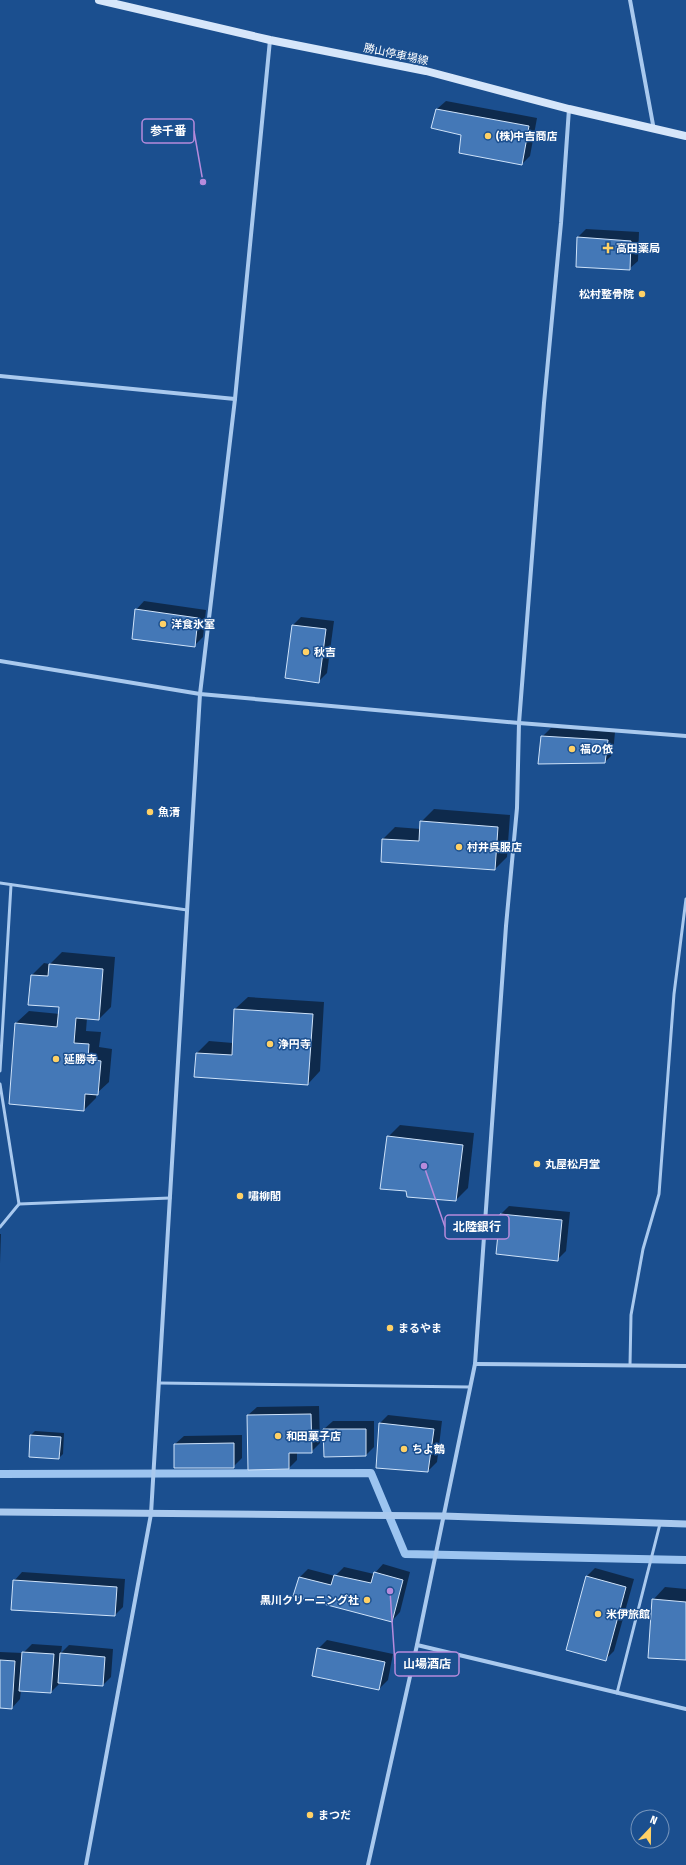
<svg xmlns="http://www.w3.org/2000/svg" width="686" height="1865" font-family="'Fira Sans Condensed','Noto Sans JP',sans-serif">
  <rect width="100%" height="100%" fill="#1b4f8f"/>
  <g fill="#0007">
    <path d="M446,101L537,118L530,156L522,164L462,134L432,128L437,109Z"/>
    <path d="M586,229L639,232L638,261L629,269L578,237Z"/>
    <path d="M144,601L206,610L203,637L194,646L136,610Z"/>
    <path d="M301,617L334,621L327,673L318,682L286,677L293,625Z"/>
    <path d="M551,728L615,732L613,754L605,762L542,737Z"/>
    <path d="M434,809L510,815L507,857L495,869L383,839L395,827L421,829V822Z"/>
    <path d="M62,952L115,957L111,1007L99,1019L87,1018L86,1031L101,1032L99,1047L112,1049L109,1082L96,1094V1098L84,1110L16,1023L29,1011L60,1014V1006L32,975L44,963L50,964Z"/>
    <path d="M248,997L324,1002L320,1071L308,1084L197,1053L209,1041L233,1043L235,1009Z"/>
    <path d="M400,1125L474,1133L468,1188L456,1200L388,1137Z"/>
    <path d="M509,1206L570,1212L566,1251L557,1260L501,1214Z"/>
    <path d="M0,1234H1L0,1263Z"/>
    <path d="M319,1406L320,1443L311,1452H297V1460L289,1468L248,1415L257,1407Z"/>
    <path d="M388,1415L442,1421L437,1462L428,1471L380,1423Z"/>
    <path d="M333,1421H374V1447L366,1455L324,1429Z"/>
    <path d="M35,1431L64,1433L63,1454L59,1458L31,1435Z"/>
    <path d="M242,1435V1458L233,1467L175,1444L184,1436Z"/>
    <path d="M383,1564L410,1572L400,1612L392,1621L300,1577L308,1569L335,1576L344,1567L374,1574Z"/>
    <path d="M595,1568L634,1579L614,1651L606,1659L586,1577Z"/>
    <path d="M22,1572L125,1579L123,1607L115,1615L14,1581Z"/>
    <path d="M665,1587L686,1589V1659L653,1600Z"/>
    <path d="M327,1640L393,1654L388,1680L379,1689L318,1649Z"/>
    <path d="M32,1644L62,1646L61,1653L69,1645L113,1649L111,1677L103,1685L60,1683L51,1692L21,1690L20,1699L12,1708L0,1707V1652L23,1653Z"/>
  </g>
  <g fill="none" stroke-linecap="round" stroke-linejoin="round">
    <path stroke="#9cc4f0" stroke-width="8" d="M0,1474L371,1473L405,1554L686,1560"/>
  </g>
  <g fill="#4478b7" stroke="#cfe3fa">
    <path d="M436,109L529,126L522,165L459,153L461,135L431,128Z"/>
    <path d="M577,237L631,241L630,270L576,267Z"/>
    <path d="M135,609L198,618L195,647L132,639Z"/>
    <path d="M292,625L326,629L319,683L285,678Z"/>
    <path d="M541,736L608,740L605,763L538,764Z"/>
    <path d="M420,821L498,827L495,870L381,862L382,839L419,841Z"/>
    <path d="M49,964L103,969L99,1020L76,1018L74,1043L89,1044L88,1059L101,1061L98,1095L85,1094L84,1111L9,1104L15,1023L57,1027L59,1007L28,1005L31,975L48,976Z"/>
    <path d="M234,1009L313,1014L308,1085L194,1077L196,1053L232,1055Z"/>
    <path d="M387,1136L463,1145L456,1201L407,1197L406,1191L380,1189Z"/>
    <path d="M500,1214L562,1220L558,1261L496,1254Z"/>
    <path d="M311,1414L312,1453H289V1469L248,1470L247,1415Z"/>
    <path d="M379,1423L434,1429L428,1472L376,1468Z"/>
    <path d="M323,1429H366V1456L324,1457Z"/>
    <path d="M30,1435L61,1437L59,1459L29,1457Z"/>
    <path d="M234,1443V1468H174V1444Z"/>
    <path d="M374,1572L403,1580L392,1622L293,1596L299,1577L331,1585L334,1575L371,1583Z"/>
    <path d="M586,1576L626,1587L606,1661L566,1650Z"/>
    <path d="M13,1580L117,1587L115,1616L11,1610Z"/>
    <path d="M652,1599L686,1602V1660L648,1658Z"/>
    <path d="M317,1648L385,1662L379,1690L312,1676Z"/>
    <path d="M22,1652L54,1654L51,1693L19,1691Z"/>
    <path d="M60,1653L105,1657L103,1686L58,1683Z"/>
    <path d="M0,1660L15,1661L12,1709L0,1708Z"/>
  </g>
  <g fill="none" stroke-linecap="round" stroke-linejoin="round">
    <g stroke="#a9c9ee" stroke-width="3">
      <path d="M0,883L187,910"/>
      <path d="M0,1071L11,885"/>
      <path d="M0,1084L19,1204L0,1227"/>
      <path d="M19,1204L170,1198"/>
      <path d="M630,1365L631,1315L643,1249L659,1194L674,994L686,899"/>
      <path d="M159,1383L470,1387"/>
      <path d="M617,1693L660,1524"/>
    </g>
    <g stroke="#a9c9ee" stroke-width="4">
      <path d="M630,0L654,130"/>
      <path d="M0,376L235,399"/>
      <path d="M0,661L200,694L519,723L686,736"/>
      <path d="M475,1364L686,1366"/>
      <path d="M417,1645L686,1709"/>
      <path d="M86,1865L151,1514L200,694L235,399L270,40"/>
      <path d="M368,1865L417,1645L475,1364L506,926L517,808L519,723L544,403L561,223L569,109"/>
    </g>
    <path stroke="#a9c9ee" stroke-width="7" d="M0,1512L443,1516L686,1524"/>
    <path stroke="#d6e6fa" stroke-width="8" d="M99,0L270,40L426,71L569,109L686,136"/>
  </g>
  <g fill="#ffd166" stroke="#1b4f8f" stroke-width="1.5">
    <circle cx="488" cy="136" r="4"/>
    <path d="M606 242h4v4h4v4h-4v4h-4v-4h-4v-4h4z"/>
    <circle cx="642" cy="294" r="4"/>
    <circle cx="163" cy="624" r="4"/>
    <circle cx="306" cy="652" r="4"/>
    <circle cx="572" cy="749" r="4"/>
    <circle cx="150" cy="812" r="4"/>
    <circle cx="459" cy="847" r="4"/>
    <circle cx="270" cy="1044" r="4"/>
    <circle cx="56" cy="1059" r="4"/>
    <circle cx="537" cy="1164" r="4"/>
    <circle cx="240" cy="1196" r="4"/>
    <circle cx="390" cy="1328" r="4"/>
    <circle cx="278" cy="1436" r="4"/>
    <circle cx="404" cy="1449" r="4"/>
    <circle cx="367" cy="1600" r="4"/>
    <circle cx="598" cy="1614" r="4"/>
    <circle cx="310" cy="1815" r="4"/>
  </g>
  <g text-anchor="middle" stroke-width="3" stroke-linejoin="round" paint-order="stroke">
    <g font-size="11" fill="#fff" stroke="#1b4f8f">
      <text transform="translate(396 54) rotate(12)" y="4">勝山停車場線</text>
    </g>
    <g font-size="11" font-weight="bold" fill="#fff" stroke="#1b4f8f" text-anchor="start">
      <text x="496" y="140">(株)中吉商店</text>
      <text x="616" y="252">高田薬局</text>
      <text x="634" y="298" text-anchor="end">松村整骨院</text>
      <text x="171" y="628">洋食氷室</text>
      <text x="314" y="656">秋吉</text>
      <text x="580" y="753">福の依</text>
      <text x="158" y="816">魚清</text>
      <text x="467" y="851">村井呉服店</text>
      <text x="278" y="1048">浄円寺</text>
      <text x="64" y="1063">延勝寺</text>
      <text x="545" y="1168">丸屋松月堂</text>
      <text x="248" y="1200">嘯柳閣</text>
      <text x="398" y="1332">まるやま</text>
      <text x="286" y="1440">和田菓子店</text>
      <text x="412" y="1453">ちよ鶴</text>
      <text x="359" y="1604" text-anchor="end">黒川クリーニング社</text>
      <text x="606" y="1618">米伊旅館</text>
      <text x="318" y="1819">まつだ</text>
    </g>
  </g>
  <path fill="none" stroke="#b68bdc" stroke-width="1.5" d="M203 182L194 131M424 1166L445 1227M390 1591L395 1664"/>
  <g fill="#b68bdc" stroke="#1b4f8f" stroke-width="1.5">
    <circle cx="203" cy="182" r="4"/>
    <circle cx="424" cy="1166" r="4"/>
    <circle cx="390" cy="1591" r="4"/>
  </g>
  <g fill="#1b4f8f" stroke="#b68bdc" stroke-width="1.5">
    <rect x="142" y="119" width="52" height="24" rx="4"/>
    <rect x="445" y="1215" width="64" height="24" rx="4"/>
    <rect x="395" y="1652" width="64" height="24" rx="4"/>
  </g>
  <g font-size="12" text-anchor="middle" font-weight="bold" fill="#fff">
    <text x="168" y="135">参千番</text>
    <text x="477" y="1231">北陸銀行</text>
    <text x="427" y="1668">山場酒店</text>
  </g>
  <g transform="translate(650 1829) rotate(22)"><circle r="19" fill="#1b4f8f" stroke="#7695bc"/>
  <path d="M0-3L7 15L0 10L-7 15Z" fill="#ffd166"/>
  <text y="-6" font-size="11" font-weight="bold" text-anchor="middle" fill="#ffffff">N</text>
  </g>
</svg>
